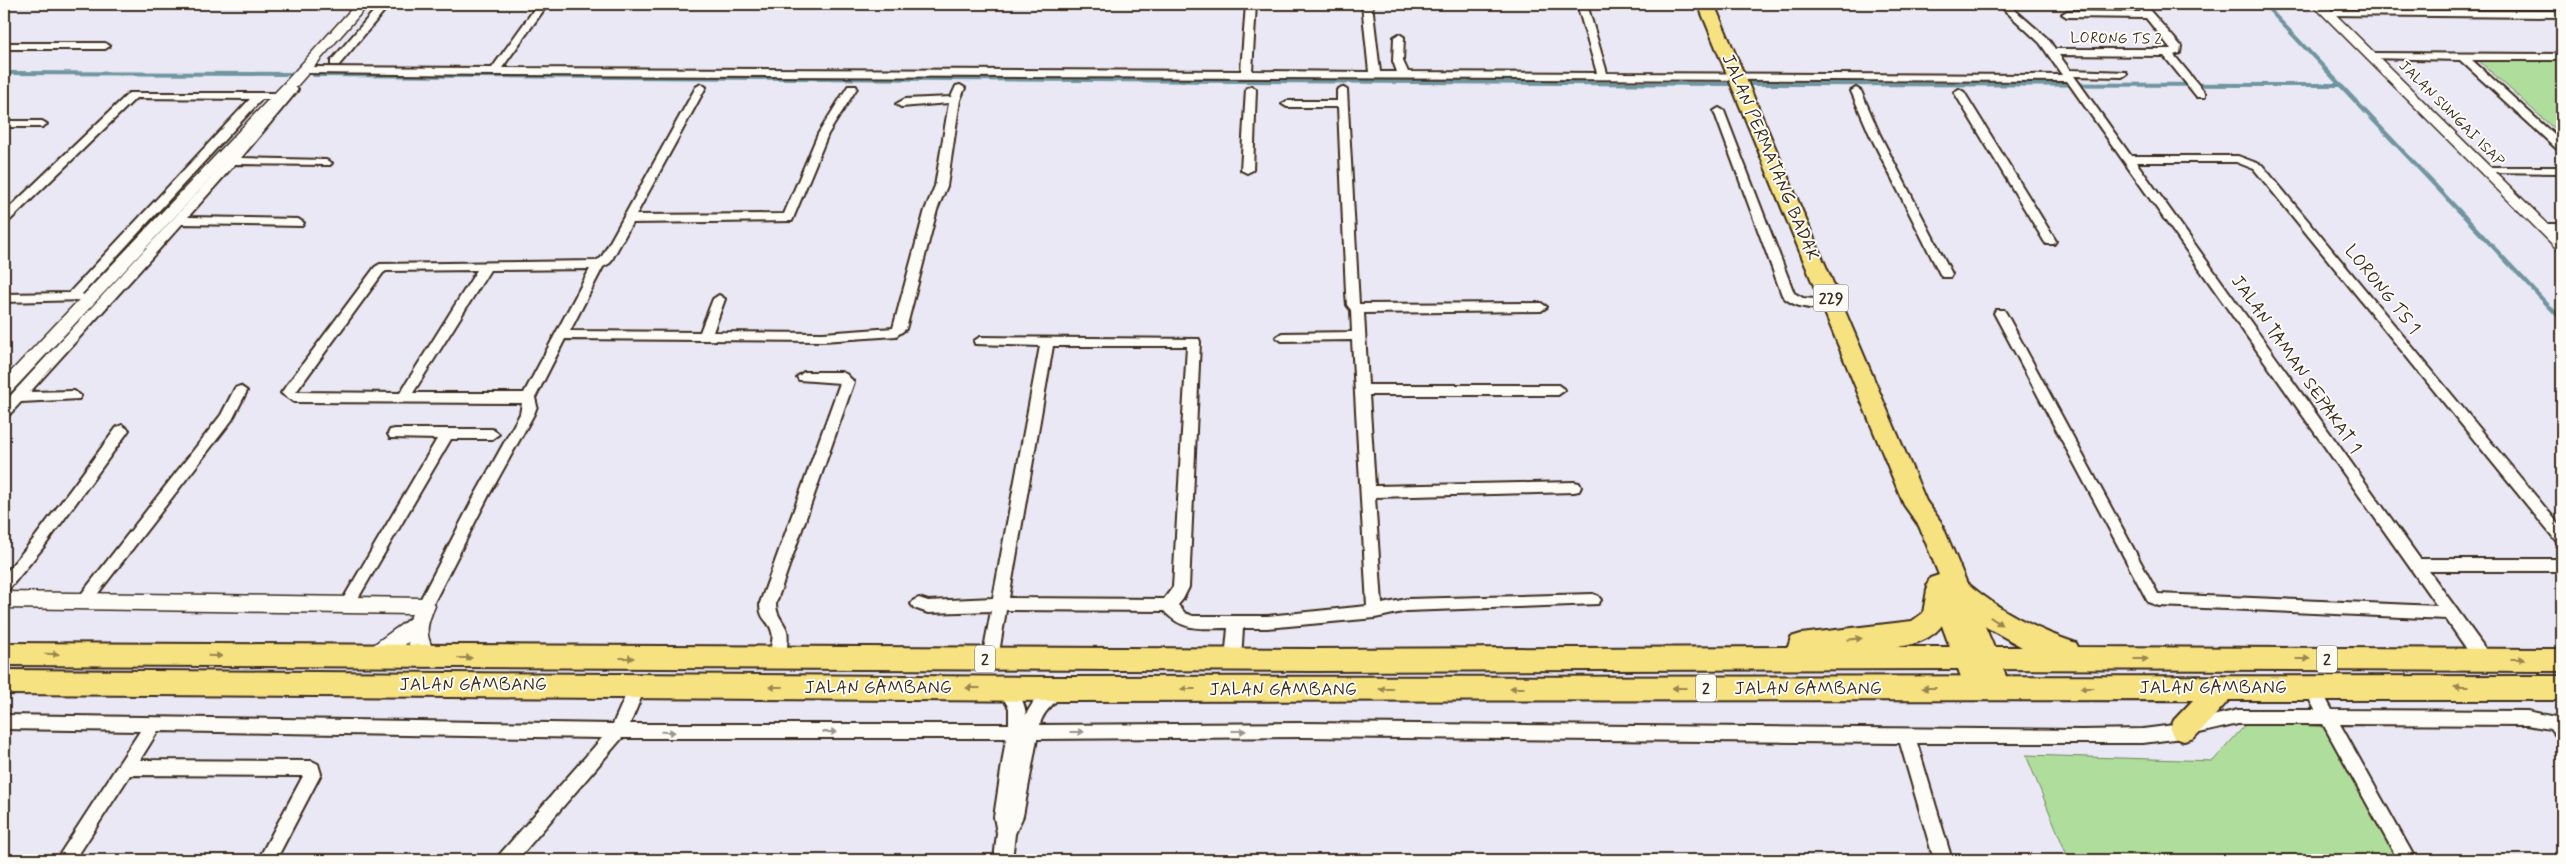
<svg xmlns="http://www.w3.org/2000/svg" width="2566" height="864" font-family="Mynerve,sans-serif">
  <rect width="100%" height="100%" fill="#e9e8f4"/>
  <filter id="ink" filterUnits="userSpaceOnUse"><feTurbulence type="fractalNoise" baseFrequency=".02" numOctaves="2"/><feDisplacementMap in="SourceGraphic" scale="10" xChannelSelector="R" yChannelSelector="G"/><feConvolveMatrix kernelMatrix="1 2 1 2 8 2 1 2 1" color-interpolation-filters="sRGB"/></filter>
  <g filter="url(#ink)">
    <g fill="#afdd9c" stroke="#75845d">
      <path d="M2477,59H2562V136Z"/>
      <path d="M2248,722L2327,727L2402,860H2069L2026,755L2213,761Z"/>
    </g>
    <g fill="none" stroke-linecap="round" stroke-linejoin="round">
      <g stroke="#7095a0" stroke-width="4">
        <path d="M2264,4L2562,320"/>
        <path d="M4,73L294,74"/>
        <path d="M314,75L1730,84"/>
        <path d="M1749,84L2341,85"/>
      </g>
      <defs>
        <g id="minor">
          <path d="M380,4H390L339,65H331V61Z"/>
          <path d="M538,4H548L502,68L1241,71L1246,4H1256L1252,71L1369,72L1362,4H1372L1380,72H1397L1393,61L1394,37L1399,34L1404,37L1403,61L1408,72L1597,73L1577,4H1587L1607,73L2062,75L2040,43L1998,4H2008L2048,39L2055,49H2171L2146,18L2067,17L2062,14L2067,11L2141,12L2134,4H2144L2181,46L2180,53L2174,55L2205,93V97H2197L2164,56L2059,55L2070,70L2126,72L2127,74L2122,77L2074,76L2131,156H2238L2262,165L2562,528V544L2557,542L2254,169L2236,162H2136L2420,559H2562V571H2429L2489,654L2491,659L2489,664L2483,666L2477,664L2446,619L2159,606L2148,602L1994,313L1996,310H2004L2006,313L2158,594L2437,606L2067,81L494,75L304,73L299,70L304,67L492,68Z"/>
          <path d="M2327,10L2562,11V17L2324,15V11Z"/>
          <path d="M4,43H105L110,46L105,49H4Z"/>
          <path d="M2371,53L2562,54V60H2472L2562,142V151L2558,150L2460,60L2367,58V54Z"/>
          <path d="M701,84L706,87L636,215L784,214L818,134L848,86H856L857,88L828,134L792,221L632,223L610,263L603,267L570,331L700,332L713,299L719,295L725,299L713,332L823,333L893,328L925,210L935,186L949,103L901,107L896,104L905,99L951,97L956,86L960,85L965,88L960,100L947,186L937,210L906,329L896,336L823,341L565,339L535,398L537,406L534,414L489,495L430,610L425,612L420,610L417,606L475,495L520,414L522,403L294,402L281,393L375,267L380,264L595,261L601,258L696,87ZM590,269L524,393H413L490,270ZM477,270L400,393L296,392L383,273L386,271Z"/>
          <path d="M293,86L298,89L297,91L241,158L326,160L332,163L330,165L235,164L188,217L298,219L304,223L302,226L182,224L30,392L74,391L81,396L79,399L21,402L9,415L4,417V404L12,394L228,159L279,99H262L82,294L86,297L84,300L4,302V294L69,293L250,99L136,98L8,222L4,223V213L129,93H278L282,95Z"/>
          <path d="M1251,86L1256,89L1253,170L1247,173L1241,170L1246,89Z"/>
          <path d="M1342,87L1347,90L1359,304L1541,303L1547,307L1541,311L1364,313L1368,385H1558L1565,390L1558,395H1369L1375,486L1574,482L1579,483L1581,487L1579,491L1574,492L1375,497L1382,604L1407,599L1593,594L1598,596L1601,600L1598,604L1407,611L1375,618L1267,628H1243L1241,660L1239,665L1233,667L1227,665L1225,660L1228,628C1201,628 1183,632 1164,611L1006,610L998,659L996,664L990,666L984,664L982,659L991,611L928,613L914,608L911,604L914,600L919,598L928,601L993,598L1040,346L975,344L974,341L980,337L1199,339L1200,342L1189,587L1183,599L1178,605L1185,613L1193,616H1267L1367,606L1352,340L1282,341L1276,337L1282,333L1352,332L1351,310L1347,305L1346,293L1338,107H1287L1282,104L1287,101H1337V90ZM1053,346H1187L1173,587L1164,599L1009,598Z"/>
          <path d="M1856,88L1861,91L1880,135L1952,274L1950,277H1942L1940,274L1870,135L1851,91Z"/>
          <path d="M1959,89L1964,92L2056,241L2054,244H2046L2044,241L1954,92Z"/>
          <path d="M1719,108L1724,111L1794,293L1803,298L1837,301L1839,304L1837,307C1822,311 1792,309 1782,295L1714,111Z"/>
          <path d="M4,121H42L47,124L42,127H4Z"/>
          <path d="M2486,167H2562V173L2482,172V168Z"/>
          <path d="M2544,224H2562V232L2540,231L2538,228Z"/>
          <path d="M804,372H841L846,374L854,382L776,603C776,615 781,618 786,628C790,636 786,656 783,664L777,666L771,664C766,653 775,642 772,632C769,619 760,622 760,603L840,383L799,380L797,377Z"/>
          <path d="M240,386L247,391L232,420L89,605L84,607L79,605L76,601L79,597L221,415L235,388Z"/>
          <path d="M122,425L129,430L127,433L46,544L9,589L4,591V575L36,536L117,427Z"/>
          <path d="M395,429H492L499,434L492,439H451L353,607L348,609L343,607L340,603L343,599L437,439L390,438L388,434L390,430Z"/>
          <path d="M638,679L644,681L646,686L630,724H1009V708L997,688L999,683C1015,678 1025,702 1026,715C1032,703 1047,679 1063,684L1065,689C1058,703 1043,709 1040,725L1302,723L2082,730L2143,729L2174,725L2238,710H2315L2303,687L2305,682L2311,680L2317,682L2332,710L2527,711L2561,718L2562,739L2556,737L2550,729L2527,725L2340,724L2416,860H2398L2323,724H2238L2174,739L2143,743H1917L1952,860H1934L1900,743L1302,737L1037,739L1023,816L1015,834L1012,860H994L997,833L994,817L1006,738H622L517,860H497L500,854L602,738L158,731L140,760L312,761L318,764L321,774L276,860H258L303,776L130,775L75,860H56L140,731L4,729V715L613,724L632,681Z"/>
        </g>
        <g id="tertiary">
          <path d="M356,4H369L297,86L10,393L4,395V379L287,80Z"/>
          <path d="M2312,4H2325L2562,238V251L2557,249Z"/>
          <path d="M4,592L425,598L432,600L435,606C424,630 426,636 437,658L434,664L427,666L420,664L408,642C396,652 380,667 364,662L361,656C363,651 402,625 410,618L412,614L4,608Z"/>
        </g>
        <path id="primary" d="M1698,4H1714L1926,501L1941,522L2011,688L2007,696L1998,699L1988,695L1978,699L1969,696L1965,688L1927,585L1930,578L1939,575L1919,526L1904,505Z"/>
        <g id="trunk">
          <path d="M1940,579C1950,583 1957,579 1967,583C2002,612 2033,628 2076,643L2078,647L2562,649V671L1966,669L1312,671L4,665V643L1312,649L1788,647L1791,637L1801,634L1912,621L1923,613L1927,590L1931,583ZM1952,601L1986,627L2022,647H1896C1925,644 1947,631 1952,601Z"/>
          <path d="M4,670L1057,677L2562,676V700H2229L2194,738L2184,741L2174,738L2170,729L2174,720L2193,700L1057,701L4,694Z"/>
        </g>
      </defs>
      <use href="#minor" stroke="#3b2a1e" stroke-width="4"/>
      <use href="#tertiary" stroke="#3b2a1e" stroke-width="3"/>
      <use href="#primary" stroke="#3b2a1e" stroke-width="4"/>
      <use href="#trunk" stroke="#3b2a1e" stroke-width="4"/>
      <use href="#minor" fill="#fdfcf7" fill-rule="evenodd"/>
      <use href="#tertiary" fill="#fdfcf7" fill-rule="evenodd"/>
      <use href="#primary" fill="#f7e281" fill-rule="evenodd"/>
      <use href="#trunk" fill="#f7e281" fill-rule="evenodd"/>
    </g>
    <defs><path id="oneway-solid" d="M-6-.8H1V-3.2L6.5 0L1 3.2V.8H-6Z" transform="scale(1.25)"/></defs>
    <g fill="#998650">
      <use href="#oneway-solid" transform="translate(1996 621) rotate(34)"/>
      <use href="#oneway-solid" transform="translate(1855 639) rotate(-6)"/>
      <use href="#oneway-solid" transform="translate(52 654) rotate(1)"/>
      <use href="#oneway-solid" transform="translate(215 656) rotate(1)"/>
      <use href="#oneway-solid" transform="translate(465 658)"/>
      <use href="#oneway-solid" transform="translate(627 658)"/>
      <use href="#oneway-solid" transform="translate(2141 659)"/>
      <use href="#oneway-solid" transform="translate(2303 659)"/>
      <use href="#oneway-solid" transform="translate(2518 659)"/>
      <use href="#oneway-solid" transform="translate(776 687) rotate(-180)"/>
      <use href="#oneway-solid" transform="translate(2461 687) rotate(-180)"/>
      <use href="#oneway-solid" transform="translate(973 688) rotate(-180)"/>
      <use href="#oneway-solid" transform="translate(1517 688) rotate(180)"/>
      <use href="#oneway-solid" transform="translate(1679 688) rotate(180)"/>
      <use href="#oneway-solid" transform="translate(1929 688) rotate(-180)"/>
      <use href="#oneway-solid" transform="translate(2087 688) rotate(-180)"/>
      <use href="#oneway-solid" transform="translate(1188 689) rotate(180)"/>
      <use href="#oneway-solid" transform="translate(1386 689) rotate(180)"/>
    </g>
    <g fill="#9c938a">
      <use href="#oneway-solid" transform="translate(1239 731)"/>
      <use href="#oneway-solid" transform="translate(668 732) rotate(2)"/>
      <use href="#oneway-solid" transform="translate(830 732)"/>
      <use href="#oneway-solid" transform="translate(1077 732)"/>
    </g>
  </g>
  <g text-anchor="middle" stroke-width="4" stroke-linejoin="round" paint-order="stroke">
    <g font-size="15" fill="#3b2a1e" stroke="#fdfcf7">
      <text transform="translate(2116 38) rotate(1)" y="5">LORONG TS 2</text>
      <text transform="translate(2452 113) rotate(45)" y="5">JALAN SUNGAI ISAP</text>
    </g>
    <g fill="#fdfcf7" stroke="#75695f" stroke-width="1">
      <rect x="1813.5" y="284.5" width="35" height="27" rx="4"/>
      <rect x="975" y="645.5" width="20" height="27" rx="4"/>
      <rect x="2317" y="645.5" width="20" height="27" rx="4"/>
      <rect x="1696" y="674.5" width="20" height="27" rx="4"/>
    </g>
    <g font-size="16" font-weight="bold" fill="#3b2a1e">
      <text x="1831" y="304">229</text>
      <text x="985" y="665">2</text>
      <text x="2327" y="665">2</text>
      <text x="1706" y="694">2</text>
    </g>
    <g font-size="18" fill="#3b2a1e" stroke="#fdfcf7">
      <text transform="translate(1771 157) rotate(67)" y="6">JALAN PERMATANG BADAK</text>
      <text transform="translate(2383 289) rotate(51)" y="6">LORONG TS 1</text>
      <text transform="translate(2297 364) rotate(55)" y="6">JALAN TAMAN SEPAKAT 1</text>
      <text x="473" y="690">JALAN GAMBANG</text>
      <text x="878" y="693">JALAN GAMBANG</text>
      <text x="2213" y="693">JALAN GAMBANG</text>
      <text x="1808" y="694">JALAN GAMBANG</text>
      <text x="1283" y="695">JALAN GAMBANG</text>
    </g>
  </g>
  <rect width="2566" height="864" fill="none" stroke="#fdfcf7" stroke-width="20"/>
  <rect x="10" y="10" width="2546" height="844" fill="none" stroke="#3b2a1e" stroke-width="2" filter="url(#ink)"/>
</svg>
